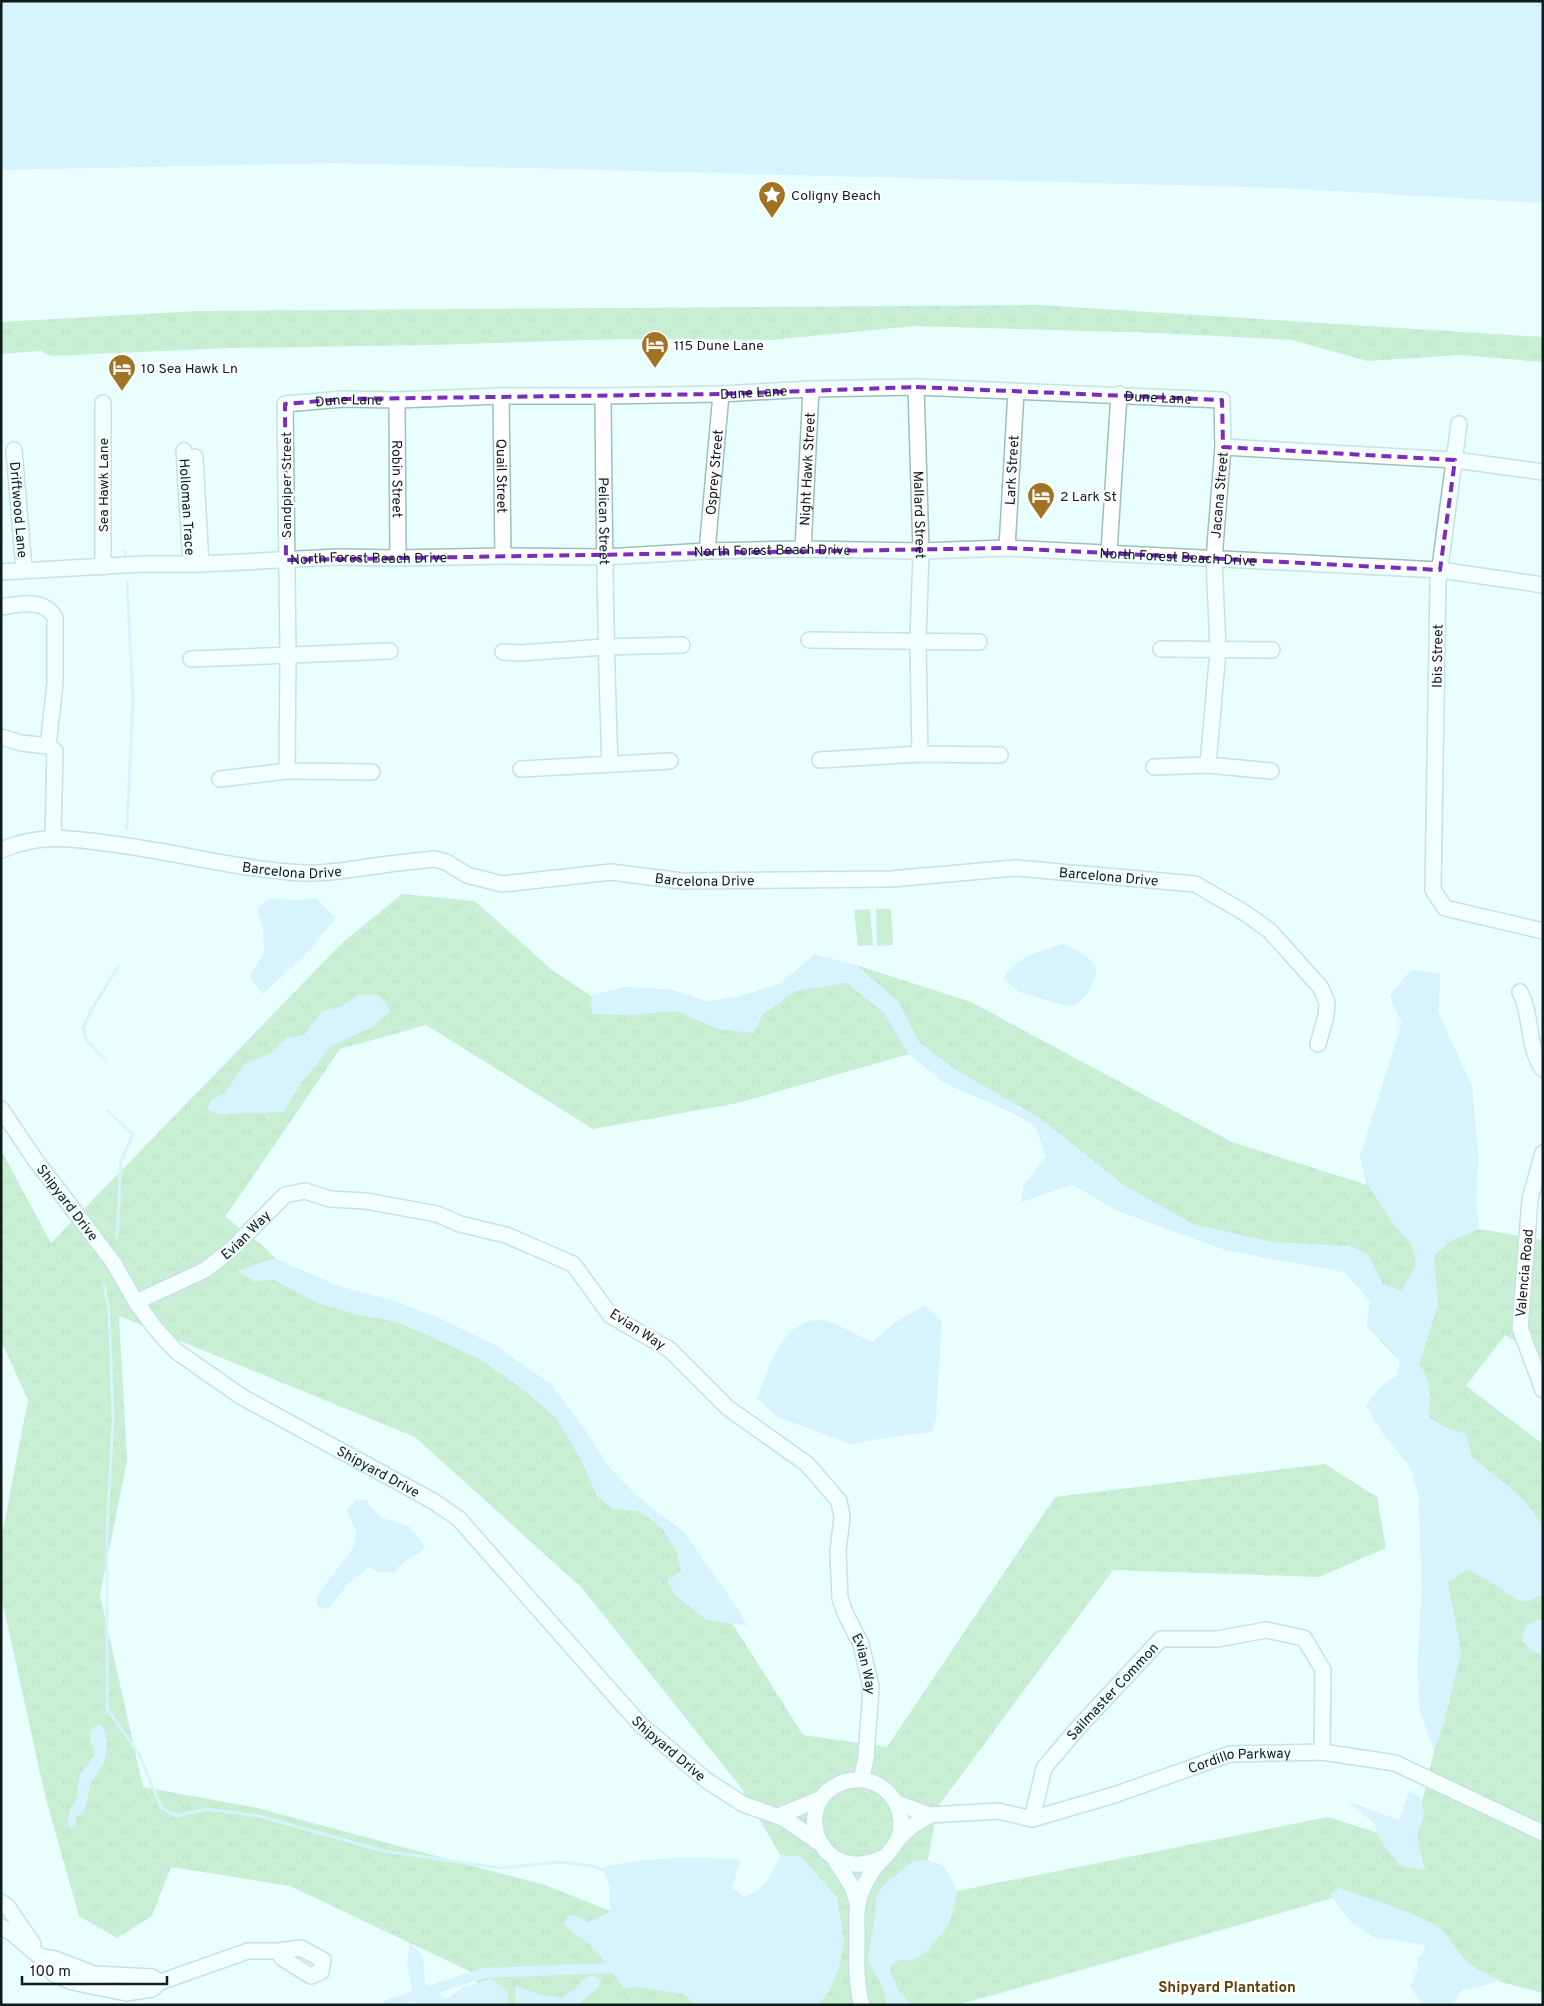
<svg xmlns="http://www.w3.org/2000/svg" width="1544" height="2006" font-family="Overpass,sans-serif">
  <defs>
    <pattern id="grass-tufts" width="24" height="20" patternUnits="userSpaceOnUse" patternTransform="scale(1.25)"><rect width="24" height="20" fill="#a0dca3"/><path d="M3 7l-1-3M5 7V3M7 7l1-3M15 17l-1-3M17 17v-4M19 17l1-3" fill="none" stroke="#89bc8c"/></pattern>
  </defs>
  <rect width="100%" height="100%" fill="#e9fffd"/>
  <g fill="url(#grass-tufts)" fill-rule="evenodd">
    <path d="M1039,305L1543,337V362L1460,355L1368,361L1292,340L1160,333L914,326L771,340L623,339L429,345L229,348L51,356L41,351L1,354V322L198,311Z"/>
    <path d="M402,894L475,901L552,970L591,996L625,987L671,990L707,1002L744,995L780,984L814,955L856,965L971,1002L1232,1142L1367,1185L1360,1157L1402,1023L1390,996L1411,970L1440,974L1438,1012L1472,1087L1478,1156L1476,1202L1479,1229L1543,1240V1358L1505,1335L1466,1386L1543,1444V1993L1436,1965L1426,1935L1333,1898L958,2005H493L469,1971L290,1886L171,1867L152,1916L117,1938L79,1916L45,1796L1,1595V1540L28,1400L1,1341V1150L51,1243L343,942ZM426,1025L593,1129L738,1103L909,1054L945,1083L1011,1112L1036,1126L1046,1156L1024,1185L1021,1202L1072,1184L1116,1210L1226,1250L1345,1272L1370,1301L1367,1325L1385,1346L1400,1360L1397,1376L1381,1386L1366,1406L1385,1436L1411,1467L1419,1497L1422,1589L1418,1664L1420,1710L1434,1751L1412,1844L1328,1817L957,1891L943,1866L928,1860L937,1808L1113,1570L1319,1577L1386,1548L1377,1497L1325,1464L1055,1497L887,1747L803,1735L668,1522L620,1495L554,1398L470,1335L294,1278L262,1245L225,1217L340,1049ZM119,1316L415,1437L582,1588L742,1789L780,1855C772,1876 767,1888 744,1897L732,1888L740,1860C697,1857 643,1857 602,1868L610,1885V1911L545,1885L257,1808L143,1787L100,1595L127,1461Z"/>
  </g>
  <g fill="#a0dca3">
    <path d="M870,909L873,945L858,946L854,910Z"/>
    <path d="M876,909H891L893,945L877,946Z"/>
  </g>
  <g fill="#c2e5fe">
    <path d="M1,1H1543V203L1280,188L334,163L1,170Z"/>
    <path d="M270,898L294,900L316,898L336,918L310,950L263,994L250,977L264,952L263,929L257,909Z"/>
    <path d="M1064,944L1085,955L1096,965C1098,982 1086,1001 1070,1007L1019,992L1003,978C1016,957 1042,950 1064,944Z"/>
    <path d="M814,955L856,965L898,1001L919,1042L958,1071L1040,1118L1125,1186L1193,1224L1272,1242L1350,1246L1368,1255L1383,1284L1401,1291L1416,1266L1412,1245L1392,1222L1368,1185L1360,1157L1402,1023L1390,996L1411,970L1440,974L1438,1012L1472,1087L1478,1156L1476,1202L1479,1229L1450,1241L1434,1256L1438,1305L1419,1365C1433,1379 1429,1399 1429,1417L1444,1427L1466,1434L1472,1457L1520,1496L1543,1525V1589L1542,1595L1525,1602L1512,1597L1488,1580L1467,1569L1448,1583L1461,1653L1444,1723L1434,1751L1420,1710L1418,1664L1422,1589L1419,1497L1411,1467L1385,1436L1366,1406L1381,1386L1397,1376L1400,1360L1367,1325L1370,1301L1345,1272L1226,1250L1116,1210L1072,1184L1021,1202L1024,1185L1046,1156L1036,1126L1011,1112L945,1083L909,1054L883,1012L847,983L796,991L763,1014L754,1033L718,1029L677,1011L632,1015L592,1014L591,996L625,987L671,990L707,1002L744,995L780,984Z"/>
    <path d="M358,995H378L391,1011L372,1027L331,1046L303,1081L283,1112L217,1114L207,1109L212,1099L224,1094L246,1063L270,1054L287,1038L304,1035L322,1011L342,1006Z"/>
    <path d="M275,1258L338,1286L395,1301L437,1317L495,1345L552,1385L583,1427L610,1468L637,1496L684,1532L738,1609L747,1626L707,1620L677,1597L667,1582L681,1571L677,1553L662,1528L638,1511L613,1509L597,1496L582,1461L556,1418L520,1387L478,1358L397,1322L355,1314L318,1303L274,1280L253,1281L238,1271Z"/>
    <path d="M925,1305L942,1321L936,1419L932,1432L890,1437L851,1444L780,1418L757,1399C769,1369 781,1317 822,1320C833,1321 861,1337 872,1342L896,1322Z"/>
    <path d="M356,1500H366L380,1517L410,1527L425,1547C415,1559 404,1557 395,1572H377L369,1567L349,1583L328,1609L317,1606L316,1597L354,1547L356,1531L347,1510Z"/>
    <path d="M1543,1618V1655L1532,1651L1522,1640L1525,1626Z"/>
    <path d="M97,1725H101C110,1736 107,1755 102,1766C99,1772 93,1777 91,1783C87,1795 89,1810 76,1817L75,1824L71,1828L67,1822L70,1809C81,1801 75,1788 80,1776C84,1768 91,1762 95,1753L90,1740L89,1731Z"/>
    <path d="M1409,1792L1420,1796L1424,1814L1417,1837L1425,1870L1400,1866L1379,1839L1375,1824L1347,1801L1399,1820Z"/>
    <path d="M780,1855L800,1856L837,1897L844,1942L839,1968L830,1990L818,2005H696L683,1994L637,1987L623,1988C613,1971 603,1957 588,1943C579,1935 571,1935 563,1923L570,1914L588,1922L610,1912V1885L602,1868C643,1857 697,1857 740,1860L732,1888L744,1897C767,1889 772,1876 780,1855Z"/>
    <path d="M928,1860L943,1866L951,1878L957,1891L954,1908L949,1925L925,1953L914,1960H899L892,1965L890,1971L899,1992L913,2005H887L884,1990L868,1960L875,1915L876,1897L883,1886L913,1861Z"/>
    <path d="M1339,1888C1367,1898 1417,1912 1440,1929C1447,1934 1452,1944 1457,1950C1470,1967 1483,1973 1502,1980L1478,1987L1462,1990L1453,2005H1423L1410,1987L1418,1968L1417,1958L1425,1950L1424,1945L1373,1937L1351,1922L1330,1894Z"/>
    <path d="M410,1943L423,1955L425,1983L446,1999L463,1987L491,1979L508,1991V2005H415L407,1965Z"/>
    <path d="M593,1975L600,1980L599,1987L578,2005H515L516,1986L541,1995L562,1998L575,1989L581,1981Z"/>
  </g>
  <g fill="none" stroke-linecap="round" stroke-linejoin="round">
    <g stroke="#c2e5fe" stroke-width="3">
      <path d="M125,551L126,560"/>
      <path d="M127,582L133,700L127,829"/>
      <path d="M104,1059L86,1040L83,1028L91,1011L119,965"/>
      <path d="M108,1111L133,1135L121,1160L117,1237"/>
      <path d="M104,1284L109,1311L113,1418L107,1531V1709L139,1754L161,1807L170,1813L177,1816L206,1809L259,1816L384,1851L500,1868L560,1862L592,1866L606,1871"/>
    </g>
    <path stroke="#c2e5fe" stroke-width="10" d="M387,2005L483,1973L612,1968"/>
    <defs>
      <g id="minor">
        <path id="s1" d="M916,387L921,551L918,642L920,754"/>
        <path id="s2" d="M501,396L503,556"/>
        <path id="s3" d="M603,396C604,519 605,642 610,764"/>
        <path id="s4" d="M397,400L398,558"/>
        <path d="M103,403V567"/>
        <path d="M1459,424L1438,582L1433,890L1445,908L1543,931"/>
        <path d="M1223,447L1455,460L1543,472"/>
        <path id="s5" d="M14,450L24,570"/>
        <path id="s6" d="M184,451L191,564"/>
        <path d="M195,457L201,564"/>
        <path id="s7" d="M1007,548L1016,392"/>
        <path id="s8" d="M803,549L811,389"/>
        <path id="s9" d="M707,551L721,394"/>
        <path d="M1109,552L1119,394"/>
        <path id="s10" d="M1,572L143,564H201L337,557L398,558L503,556L605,557L707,551L803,549L921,551L1007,548L1440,570L1543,585"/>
        <path d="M1,607C20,604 45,598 55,618V683L48,746"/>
        <path d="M809,640L979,642"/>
        <path d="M1161,649L1272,650"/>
        <path d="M503,652L520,653L605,647L682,645"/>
        <path d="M191,659L390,651"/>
        <path d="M1,737L21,743L48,746L55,751L53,838"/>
        <path d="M820,760L920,754L1000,755"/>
        <path d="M1154,767L1208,765L1271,771"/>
        <path d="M521,769L670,761"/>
        <path id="s11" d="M287,771L288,655L285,404L343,399L397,400L501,396H603L721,394L811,389L916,387L1222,400L1223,447L1214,559L1218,650L1208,765"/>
        <path d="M220,779L287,771L372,772"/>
        <path id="s12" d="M1,850C44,832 76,839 120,845C181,853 242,870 303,873C328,874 351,869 375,866C395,863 415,861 435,859L446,862L467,875L502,884L611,872L682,881L891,879L1015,868L1195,884L1245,913L1270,931L1321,988L1327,1003L1326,1016L1318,1044"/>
        <path d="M1520,992C1533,1016 1526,1046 1543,1069"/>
        <path id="s13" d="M1,1109L34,1158L113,1262L136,1302L155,1328L176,1351L242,1397L433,1501L459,1519L640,1724L706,1780L743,1804L785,1819L821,1844"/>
        <path d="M1543,1153L1530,1199L1520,1328L1543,1390"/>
        <path id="s14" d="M136,1302L205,1270L232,1249L285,1195L305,1191L330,1199L366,1201L437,1214L460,1224L506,1235L573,1264L611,1316L669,1349L728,1408L807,1464L839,1501L842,1517L838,1552L840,1598L846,1615L861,1644L871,1687L866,1759L861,1779"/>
        <path id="s15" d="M897,1803L930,1815L998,1811L1032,1819L1114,1795L1230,1754L1322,1752L1395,1763L1543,1833"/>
        <path d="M778,1816L822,1798"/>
        <path id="s16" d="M1032,1819L1044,1768L1077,1729L1161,1639H1217L1266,1630L1304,1638L1323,1670L1322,1752"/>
        <path d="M898,1839L912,1826L930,1815"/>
        <path d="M834,1858L852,1887L858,1906"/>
        <path d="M1,1902L7,1906L33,1944"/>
        <path d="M1,1927L12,1933L39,1956L54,1974L72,1982L126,1993L152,1989L160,1982L248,1951H278L301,1948L323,1960L321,1972L311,1976L282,1958L278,1951"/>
        <path d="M39,1956L55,1959L94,1974L152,1977L160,1982"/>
        <path d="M862,2005C855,1982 857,1958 857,1933C857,1924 856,1913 858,1903C860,1894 865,1883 870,1875C880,1858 901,1847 901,1825C901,1789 865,1769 835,1786C792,1810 822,1886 882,1858"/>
      </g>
    </defs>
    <use href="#minor" stroke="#9cc0be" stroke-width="18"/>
    <use href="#minor" stroke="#fff" stroke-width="15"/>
  </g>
  <path d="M0 0H1544V2006H0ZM916,387L1222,400L1223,447L1455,460L1440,570L1007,548L286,560L285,404L343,399L721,394Z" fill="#e9fffd" fill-opacity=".55" fill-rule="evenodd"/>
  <path fill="none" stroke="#7b2cbf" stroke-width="4" stroke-dasharray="10 6" stroke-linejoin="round" d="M916,387L1222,400L1223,447L1455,460L1440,570L1007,548L286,560L285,404L343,399L721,394Z"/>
  <defs>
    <symbol id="sight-pin" viewBox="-11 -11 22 30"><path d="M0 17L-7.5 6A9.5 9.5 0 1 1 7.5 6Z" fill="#a17325" stroke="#fff"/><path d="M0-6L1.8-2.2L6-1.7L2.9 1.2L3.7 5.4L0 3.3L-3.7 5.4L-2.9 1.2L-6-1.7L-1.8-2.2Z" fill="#fff"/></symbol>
    <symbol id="hotel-pin" viewBox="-11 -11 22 30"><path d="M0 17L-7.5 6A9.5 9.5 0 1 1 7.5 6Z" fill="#a17325" stroke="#fff"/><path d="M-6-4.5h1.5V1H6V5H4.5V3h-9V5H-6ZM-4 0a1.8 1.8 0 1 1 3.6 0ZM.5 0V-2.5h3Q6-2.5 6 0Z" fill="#fff"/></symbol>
  </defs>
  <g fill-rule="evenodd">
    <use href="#sight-pin" x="756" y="179" width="32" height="43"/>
    <use href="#hotel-pin" x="639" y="329" width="32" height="43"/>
    <use href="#hotel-pin" x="106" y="352" width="32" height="43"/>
    <use href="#hotel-pin" x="1025" y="480" width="32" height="43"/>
  </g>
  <g text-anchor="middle" stroke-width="4.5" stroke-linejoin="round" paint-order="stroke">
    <g font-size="14" fill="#0f1c1c" stroke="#fff" text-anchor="start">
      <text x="791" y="200">Coligny Beach</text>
      <text x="674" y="350">115 Dune Lane</text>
      <text x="141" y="373">10 Sea Hawk Ln</text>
      <text x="1060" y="501">2 Lark St</text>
    </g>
    <g font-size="14" fill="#0f1c1c" stroke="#fff">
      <text dy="5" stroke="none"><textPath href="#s11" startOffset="836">Dune Lane</textPath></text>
      <text dy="5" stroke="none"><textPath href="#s11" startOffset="1241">Dune Lane</textPath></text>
      <text dy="5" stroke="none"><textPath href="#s11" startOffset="431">Dune Lane</textPath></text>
      <text dy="5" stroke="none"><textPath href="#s8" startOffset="80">Night Hawk Street</textPath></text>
      <text dy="5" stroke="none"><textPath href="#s7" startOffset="78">Lark Street</textPath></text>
      <text dy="5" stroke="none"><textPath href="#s9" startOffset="79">Osprey Street</textPath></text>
      <text dy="5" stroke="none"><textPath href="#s2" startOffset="80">Quail Street</textPath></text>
      <text dy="5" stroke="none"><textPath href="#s4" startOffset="79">Robin Street</textPath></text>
      <text transform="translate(103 485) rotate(-90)" y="5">Sea Hawk Lane</text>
      <text transform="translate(286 485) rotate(-90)" y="5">Sandpiper Street</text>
      <text transform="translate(1219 495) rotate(-85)" y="5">Jacana Street</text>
      <text dy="5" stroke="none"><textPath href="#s6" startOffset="56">Holloman Trace</textPath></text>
      <text dy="5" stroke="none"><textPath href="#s5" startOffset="60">Driftwood Lane</textPath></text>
      <text dy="5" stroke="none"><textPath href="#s1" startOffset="128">Mallard Street</textPath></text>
      <text dy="5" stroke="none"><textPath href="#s3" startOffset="125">Pelican Street</textPath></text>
      <text dy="5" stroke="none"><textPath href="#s10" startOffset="772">North Forest Beach Drive</textPath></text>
      <text dy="5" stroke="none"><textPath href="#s10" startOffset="1178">North Forest Beach Drive</textPath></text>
      <text dy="5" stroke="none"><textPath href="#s10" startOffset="368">North Forest Beach Drive</textPath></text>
      <text transform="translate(1437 656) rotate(-89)" y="5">Ibis Street</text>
      <text dy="5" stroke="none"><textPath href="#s12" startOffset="295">Barcelona Drive</textPath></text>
      <text dy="5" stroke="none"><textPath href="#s12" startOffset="1120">Barcelona Drive</textPath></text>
      <text dy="5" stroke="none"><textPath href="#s12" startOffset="715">Barcelona Drive</textPath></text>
      <text dy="5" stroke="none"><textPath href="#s13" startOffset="115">Shipyard Drive</textPath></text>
      <text dy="5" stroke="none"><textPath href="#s14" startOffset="130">Evian Way</textPath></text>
      <text transform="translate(1524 1273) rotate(-85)" y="5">Valencia Road</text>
      <text transform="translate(638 1329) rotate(33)" y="5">Evian Way</text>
      <text dy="5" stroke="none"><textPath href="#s13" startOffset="535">Shipyard Drive</textPath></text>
      <text dy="5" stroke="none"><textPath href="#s14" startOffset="1015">Evian Way</textPath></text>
      <text dy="5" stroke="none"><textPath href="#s16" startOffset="155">Sailmaster Common</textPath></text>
      <text dy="5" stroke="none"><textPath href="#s13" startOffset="940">Shipyard Drive</textPath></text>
      <text dy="5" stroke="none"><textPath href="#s15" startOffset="355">Cordillo Parkway</textPath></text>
    </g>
    <g font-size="15" font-weight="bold" fill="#5f4006" stroke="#fff">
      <text x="1227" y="1992">Shipyard Plantation</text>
    </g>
  </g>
  <rect width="1544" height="2006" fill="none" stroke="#0f1c1c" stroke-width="5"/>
  <path d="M22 1976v8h145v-8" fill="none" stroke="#0f1c1c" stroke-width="2.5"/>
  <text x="30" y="1976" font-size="15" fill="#0f1c1c" stroke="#ffffff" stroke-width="4" paint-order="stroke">100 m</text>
</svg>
